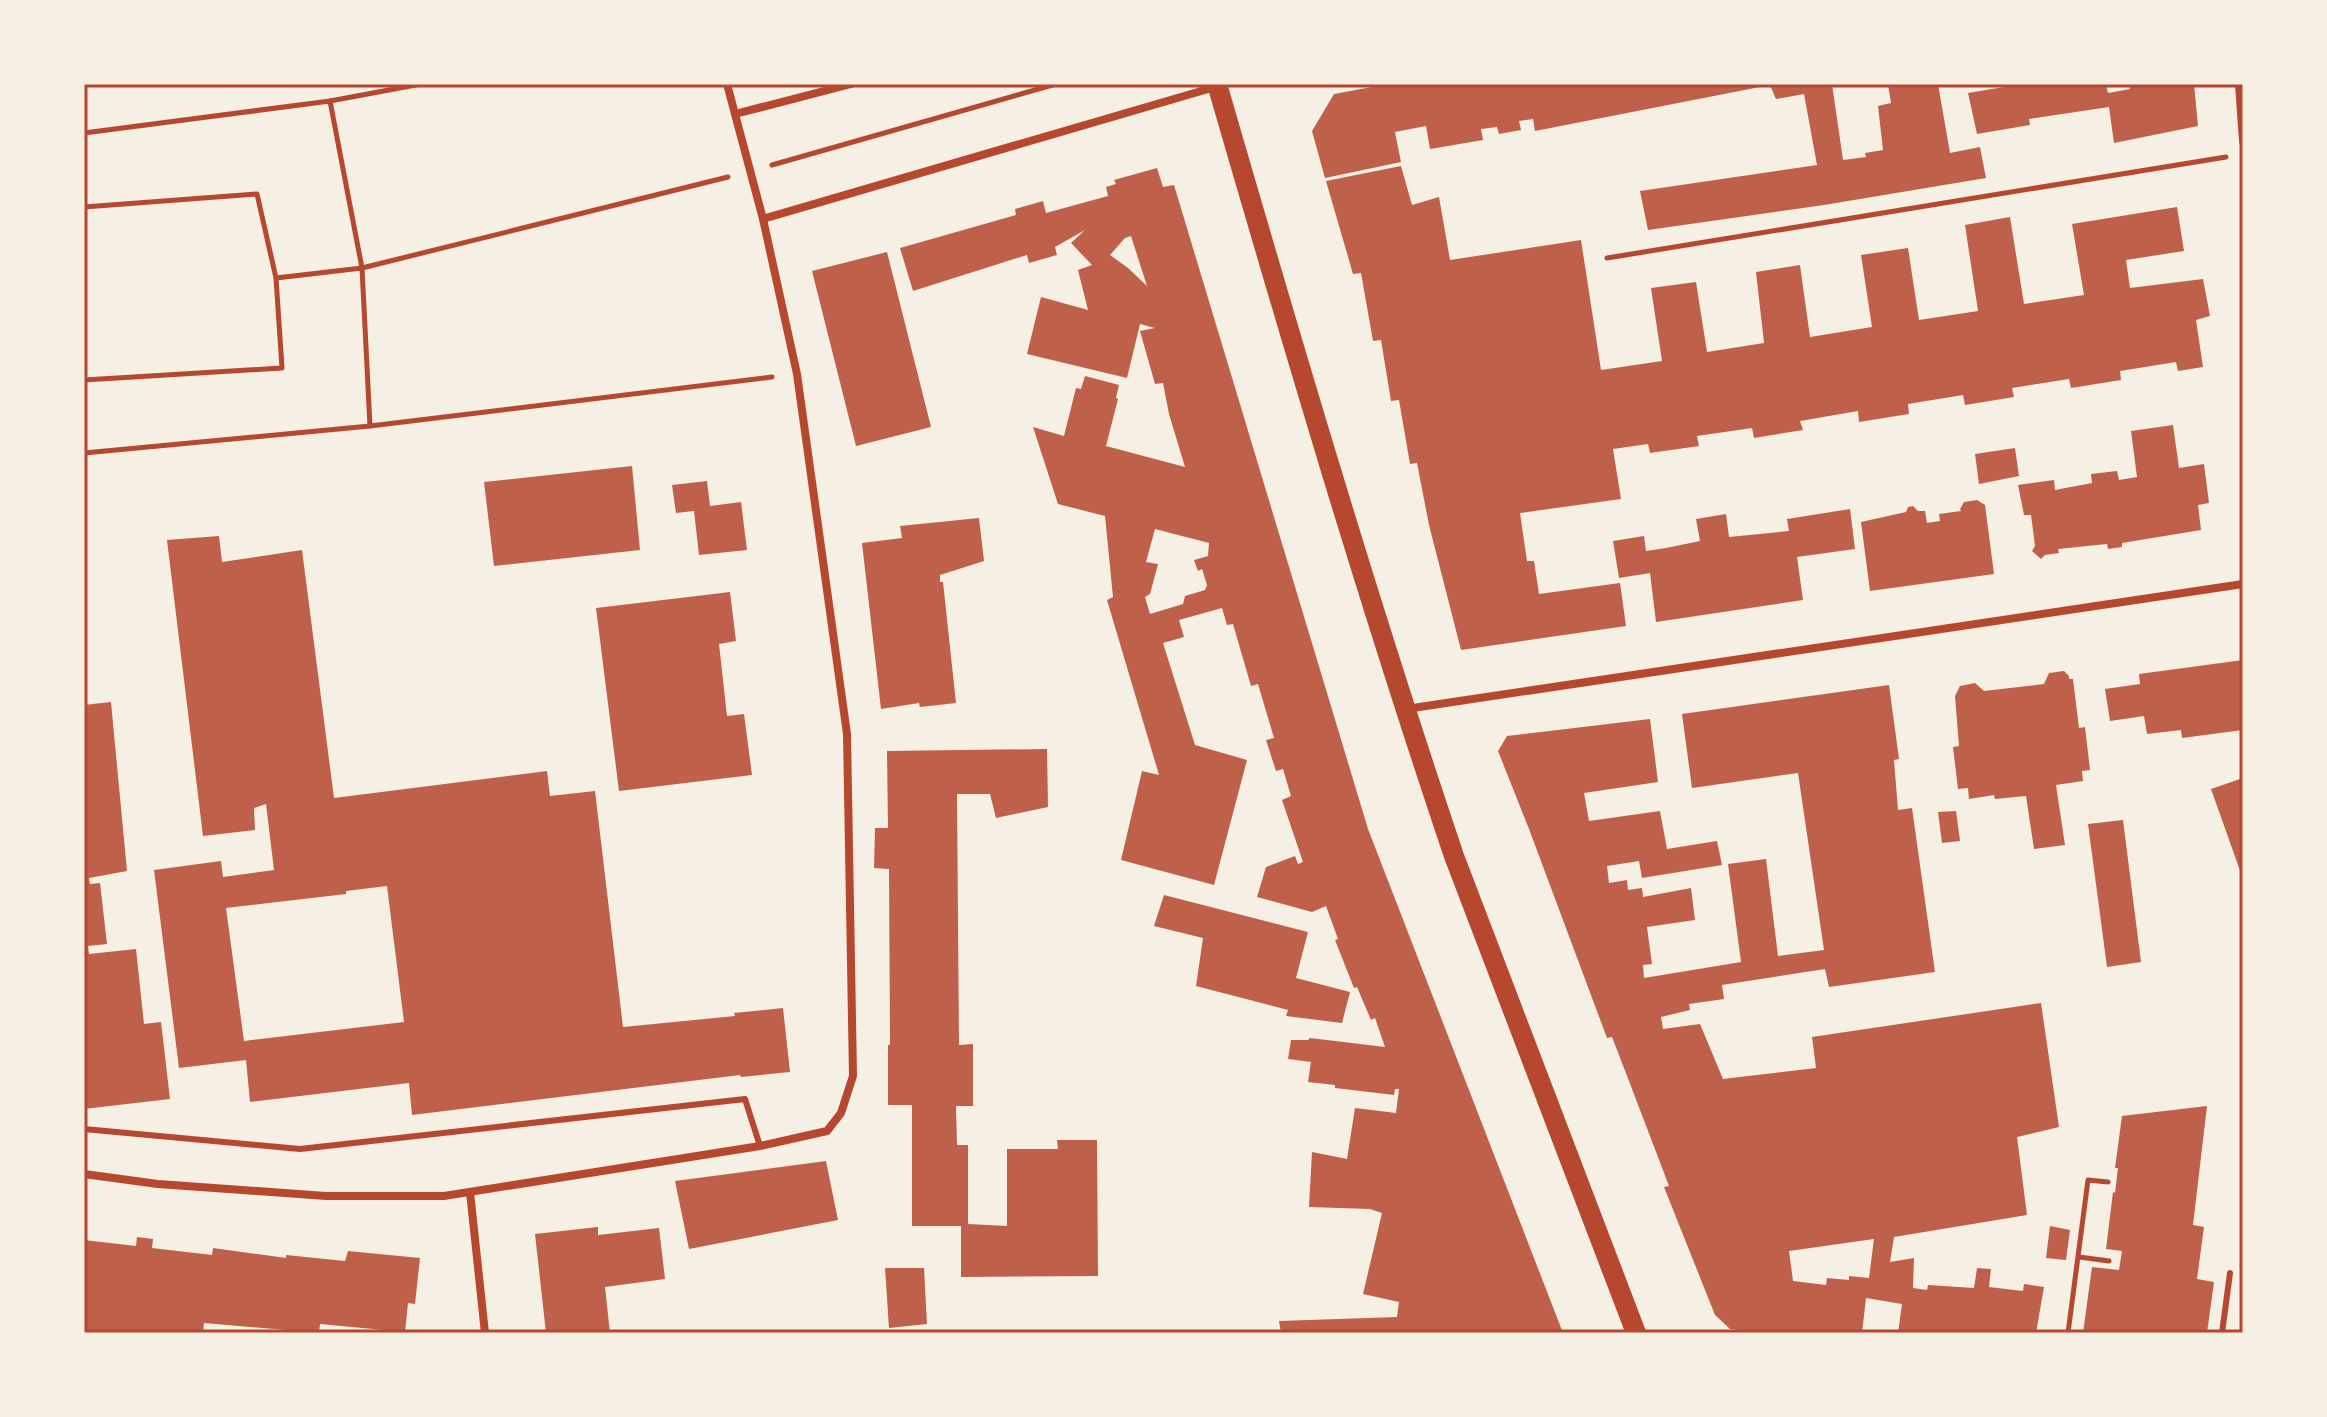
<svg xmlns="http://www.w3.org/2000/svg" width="2327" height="1417" font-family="'Space Grotesk',sans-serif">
  <rect width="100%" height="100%" fill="#f6efe4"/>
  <g fill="#bf614a" fill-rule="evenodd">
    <path d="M1388,84H1832L1843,160L1866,157L1865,153L1883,150L1878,106L1891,103L1888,84H1938L1950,153L1980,147L1986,178L1824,205L1648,230L1640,191L1817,165L1804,94L1776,99L1770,85L1535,131L1533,119L1519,121L1521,130L1499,134L1497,127L1481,129L1483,140L1430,149L1426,126L1395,132L1401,162L1325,178L1312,131L1334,94Z"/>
    <path d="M2022,84H2106L2108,93L2130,89L2129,84H2194L2198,126L2114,143L2109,107L2029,119L2030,125L1977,134L1968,93Z"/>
    <path d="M1401,166L1412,205L1439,197L1450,260L1581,240L1601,370L1662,361L1651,288L1696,282L1707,352L1764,343L1756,272L1800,265L1810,337L1872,327L1861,255L1908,248L1919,320L1978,311L1965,225L2010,217L2024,304L2084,295L2072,224L2177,207L2184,251L2126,260L2130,288L2203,279L2210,316L2196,320L2203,367L2178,371L2176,362L2120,371L2121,380L2071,388L2069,379L2037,384L2012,388L2014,397L1965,405L1963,395L1908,404L1909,414L1859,422L1858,411L1800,421L1803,430L1754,438L1752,428L1697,436L1699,446L1650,453L1648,444L1613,449L1621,499L1520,513L1527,561H1534L1539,594L1620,583L1626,626L1461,650L1429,525L1417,463L1410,464L1399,400L1391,401L1381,340L1373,341L1361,273L1353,274L1326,181Z"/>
    <path d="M1157,168L1163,187L1174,185L1368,829L1563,1333H1281L1279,1321L1397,1317L1399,1302L1363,1294L1382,1213L1370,1209L1309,1207L1312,1152L1347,1159L1355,1108L1396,1113L1399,1089H1395L1394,1095L1335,1088V1085L1308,1082L1311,1062L1288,1059L1291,1040H1308L1310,1038L1385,1047L1375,1018L1371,1020L1357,987L1354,988L1335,940L1338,939L1326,906L1312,912L1257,897L1266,867L1295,856L1298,864L1303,862L1282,800L1291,796L1283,769L1276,771L1266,740L1274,738L1258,684L1251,686L1233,624L1227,625L1222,608L1179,620L1184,637L1163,643L1195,745L1247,760L1214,885L1121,860L1142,771L1159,775L1107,600L1113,597L1105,516L1058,504L1033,427L1064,436L1076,388L1081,389L1085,376L1119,385L1116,398L1118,399L1106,446L1185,467L1169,414L1163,383L1155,384L1140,331L1155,328L1140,324L1127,378L1027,354L1041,297L1088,310L1078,270L1092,265L1071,243L1085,230L1055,247L1057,255L1029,263L1027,255L913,291L900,248L1016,215L1015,209L1043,201L1046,213L1108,196L1106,187L1116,184L1114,180ZM1131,236L1147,286L1128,268L1110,255L1125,238ZM1155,529L1209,543L1208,556L1194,560L1198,571L1202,569L1207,585L1205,590L1185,596L1183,604L1150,614L1145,597L1150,594L1158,564L1146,562Z"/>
    <path d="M887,252L931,427L856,446L812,271Z"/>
    <path d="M2173,425L2179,468L2204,464L2209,503L2198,505L2201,530L2122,543V547L2108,549L2107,544L2058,549L2059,553L2045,555L2041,559L2032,551L2035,546L2031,515H2024L2018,485L2054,480L2055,490L2092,483L2091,474L2117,471L2119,480L2137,477L2131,431Z"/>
    <path d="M2015,448L2019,476L1979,484L1975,454Z"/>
    <path d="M632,466L640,550L494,566L484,482Z"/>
    <path d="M707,481L710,506L741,502L747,550L699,555L694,511L676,513L672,485Z"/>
    <path d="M1977,500L1985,505L1994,574L1870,591L1861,522L1906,512L1908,507L1913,506L1918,511H1925L1927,523L1940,521L1939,514L1961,511L1960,509L1964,502Z"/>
    <path d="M1850,509L1855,549L1797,557L1803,600L1656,622L1650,573L1619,578L1613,541L1644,536L1646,551L1666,548L1700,541L1696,519L1726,514L1729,537L1789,531L1787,519Z"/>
    <path d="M979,518L984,561L940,575V582H943L956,703L920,707L919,703L881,709L862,543L902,538L900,526Z"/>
    <path d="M219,536L222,562L302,550L334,798L547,771L550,796L595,791L623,1027L735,1016L734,1013L783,1008L790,1072L741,1077L740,1075L412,1115L409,1083L250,1102L246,1060L179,1068L154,870L221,861L223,877L274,870L266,804L254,808L255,830L203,836L167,540ZM387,886L404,1022L244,1041L226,908L346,894V891Z"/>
    <path d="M730,592L736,641L719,644L727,716L744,714L752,775L619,791L596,608Z"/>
    <path d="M2243,660V730L2182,738L2181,730L2147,734L2144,716L2110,721L2105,689L2140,684L2139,674Z"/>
    <path d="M2064,671L2069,676V679H2073L2079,728L2085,727L2090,770L2082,771L2083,781L2056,785L2065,845L2034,849L2026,796L1995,799L1994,795L1969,799L1968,788L1958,789L1953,747L1959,746L1955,696L1960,686L1975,683L1984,691L2044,684L2049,673Z"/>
    <path d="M1889,685L1899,759L1894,760L1898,810L1912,808L1935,972L1829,987L1825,969L1722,985L1724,999L1689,1004L1690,1010L1661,1017L1663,1029L1700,1024L1723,1079L1816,1068L1812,1037L2041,1003L2059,1127L2017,1137L2027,1215L1894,1237L1890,1262L1914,1258L1913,1288L1927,1290L1928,1285L1974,1288L1977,1268L1991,1269L1989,1287L2023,1291L2024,1284L2044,1287L2036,1333H1898L1902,1304L1866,1298L1862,1333H1765L1730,1329L1715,1315L1664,1187L1669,1186L1629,1081L1612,1037L1607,1038L1529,829L1498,751L1507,736L1650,719L1658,782L1584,793L1589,821L1660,811L1667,849L1717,841L1722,865L1642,878L1639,861L1607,866L1609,883L1627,880L1628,890L1642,888L1643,897L1691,888L1695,920L1647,927L1652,964L1643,965L1644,978L1741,962L1728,864L1766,859L1778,956L1824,950L1798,773L1692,788L1682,714ZM1874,1239L1869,1278L1849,1276V1280L1827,1278L1826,1285L1793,1281L1789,1251Z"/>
    <path d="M111,702L127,871L89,878L90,884L100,883L107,944L88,946L89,954L136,949L144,1024L161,1022L170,1099L84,1109V705Z"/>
    <path d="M1047,749L1048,807L996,818L990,794H957L959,1045L973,1044V1106H956L957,1145H968V1224L1007,1226V1149H1058L1057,1140H1097L1098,1276L961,1277V1226H912V1105H888V1045H890L889,869L874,868L875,828H888L887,751Z"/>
    <path d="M2243,778V879L2211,789Z"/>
    <path d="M1956,811L1960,841L1942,843L1938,812Z"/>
    <path d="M2123,820L2141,962L2107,967L2088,824Z"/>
    <path d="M1164,895L1308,932L1296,978L1350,992L1342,1023L1286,1016L1288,1010L1196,986L1203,938L1154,926Z"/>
    <path d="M2207,1106L2193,1225L2204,1227L2197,1279L2214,1282L2207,1333H2083L2092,1267L2119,1270L2122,1251L2106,1249L2113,1192L2115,1193L2118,1168H2115L2122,1116Z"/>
    <path d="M826,1161L838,1220L689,1249L675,1181Z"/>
    <path d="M2050,1226L2070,1230L2066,1260L2046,1258Z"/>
    <path d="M598,1227V1235L659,1228L665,1279L605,1287L610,1333H546L535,1234Z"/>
    <path d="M137,1237L153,1239L152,1248L212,1255L213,1248L286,1258V1255L345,1261L348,1251L420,1258L415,1304L408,1303L405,1332L320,1324L319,1333L204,1323L203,1333H106L84,1330V1240L136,1246Z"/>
    <path d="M885,1268H924L927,1324L889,1328Z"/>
  </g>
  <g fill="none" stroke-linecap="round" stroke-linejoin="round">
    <g stroke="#b5482f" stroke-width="5">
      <path d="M330,101L362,268L728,177"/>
      <path d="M84,133L330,101L421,84"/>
      <path d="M772,165L1056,84"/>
      <path d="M84,207L257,194L276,278L362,268L370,426"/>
      <path d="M1607,258L2226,157"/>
      <path d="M84,380L282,368L276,278"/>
      <path d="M84,453L370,426L772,377"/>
      <path d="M2079,1257L2109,1261"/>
      <path d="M2068,1333L2088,1180L2108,1182"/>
    </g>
    <g stroke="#b5482f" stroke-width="6">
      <path d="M84,1129L300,1149L745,1099L760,1146"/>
      <path d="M2222,1333L2230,1273"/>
    </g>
    <g stroke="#b5482f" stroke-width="8">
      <path d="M2239,84L2243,141"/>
      <path d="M735,114L851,84"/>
      <path d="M763,219L1215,87"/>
      <path d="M1406,709L2243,584"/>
      <path d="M84,1174L158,1184L326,1196H444L760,1146L827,1131L841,1113L853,1076L847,734L797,374L763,219L727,84"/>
      <path d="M470,1192L485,1333"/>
    </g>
    <path stroke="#b5482f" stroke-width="20" d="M1217,84C1292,343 1368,601 1454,856L1636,1333"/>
  </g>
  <rect width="2327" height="1417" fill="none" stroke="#f6efe4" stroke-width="172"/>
  <rect x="86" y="86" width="2155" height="1245" fill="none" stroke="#b5482f" stroke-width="3"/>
</svg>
